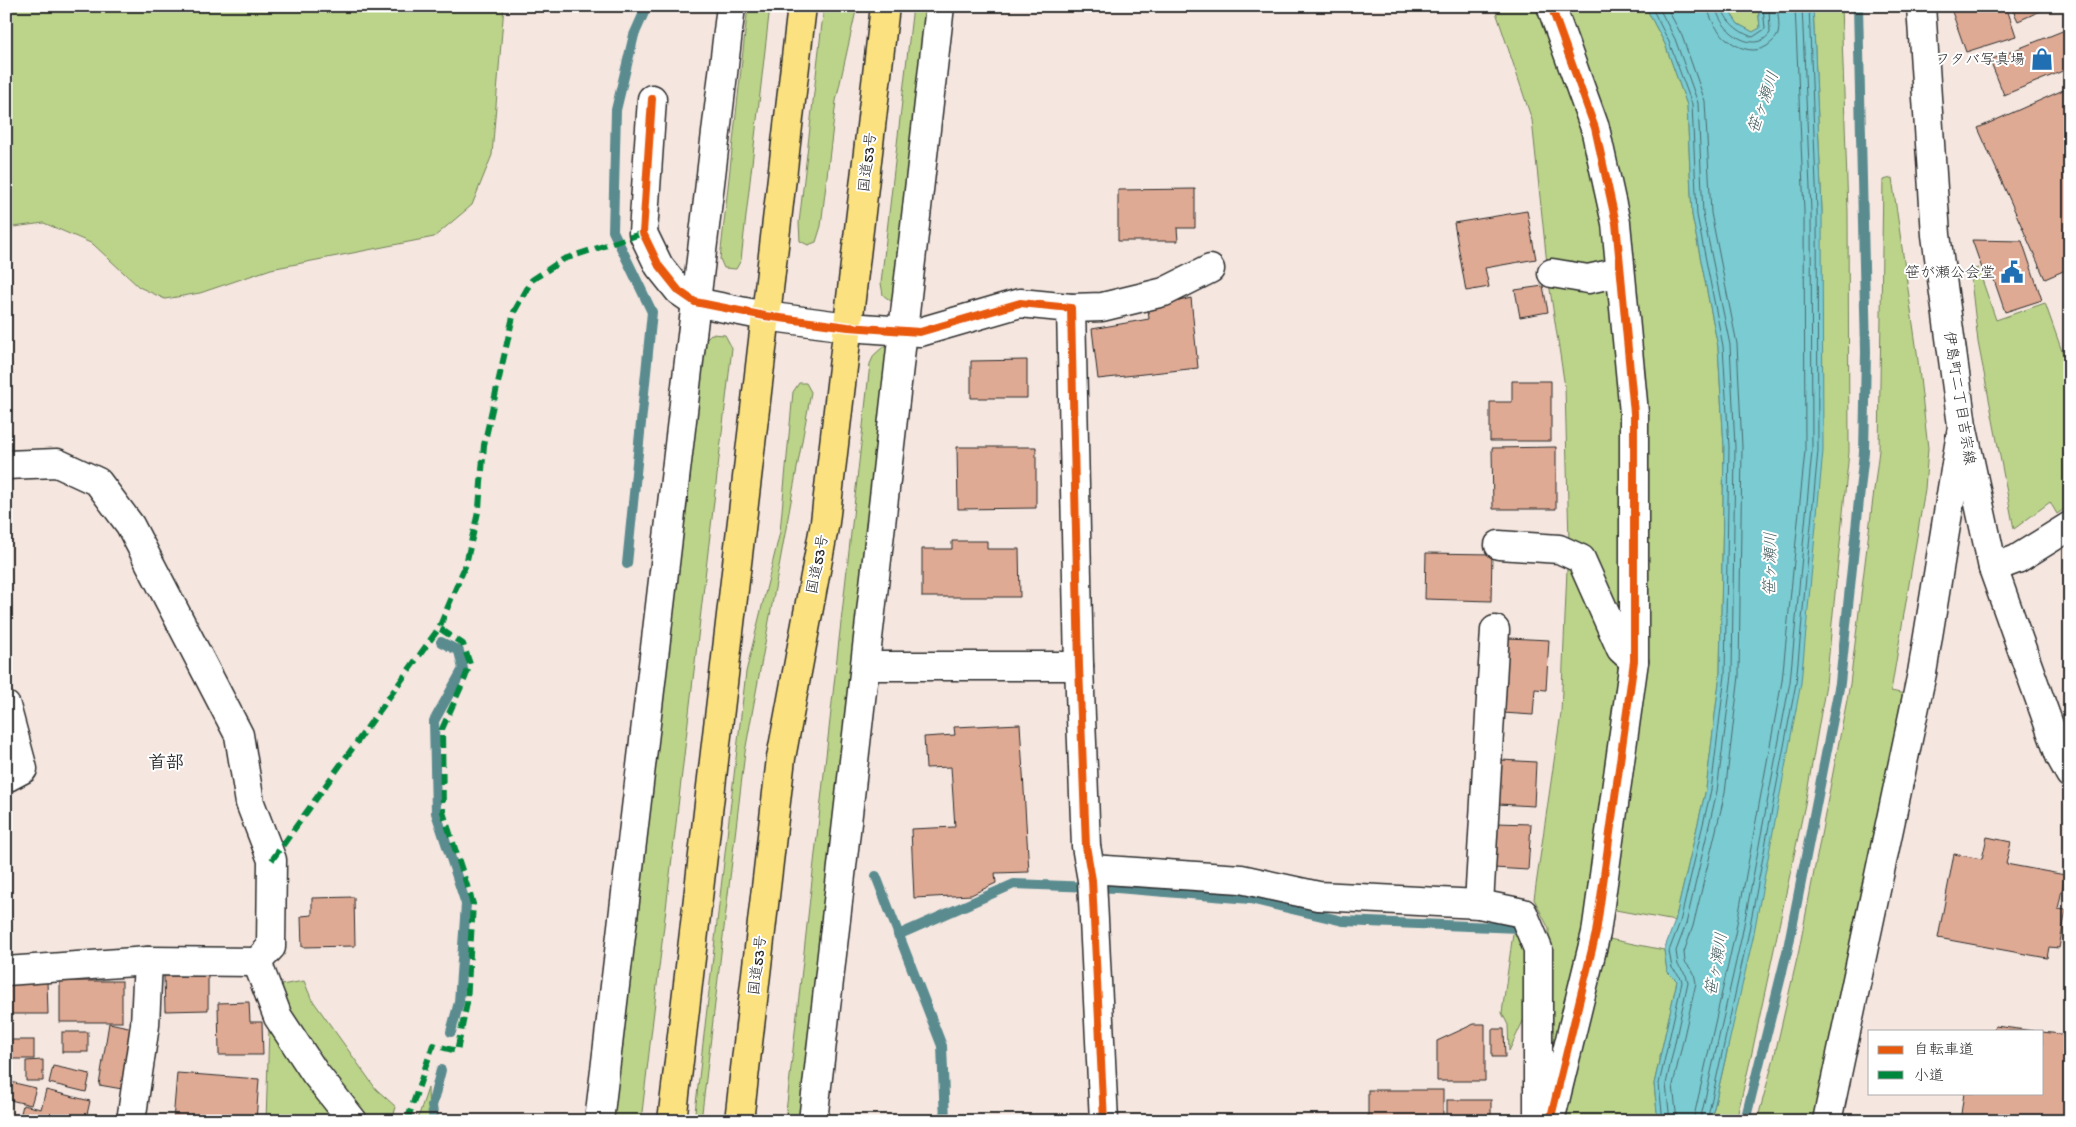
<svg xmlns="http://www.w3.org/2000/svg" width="2076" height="1127" font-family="'Gochi Hand','Klee One',sans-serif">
  <rect width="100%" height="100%" fill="#f5e6df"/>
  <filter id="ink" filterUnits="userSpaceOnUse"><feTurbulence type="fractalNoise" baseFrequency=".02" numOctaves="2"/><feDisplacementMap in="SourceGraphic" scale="10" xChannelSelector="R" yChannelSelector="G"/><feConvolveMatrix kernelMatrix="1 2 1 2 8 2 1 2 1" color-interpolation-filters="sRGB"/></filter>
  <g filter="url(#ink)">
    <g fill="#bbd48a" stroke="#73805a">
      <path d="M6,6H504L492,155L472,205L434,237L271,269L200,293L165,299L139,287L93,244L44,223L6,228Z"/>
      <path d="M748,6H770L741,260L736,269L724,268L720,259Z"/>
      <path d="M824,6H857L836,101L821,226L816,242L808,245L800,241L799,223Z"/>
      <path d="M913,6H930L896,305L883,295L881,283Z"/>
      <path d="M1494,6H1542L1586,131L1611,266L1547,264L1532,120Z"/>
      <path d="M1559,6H1645L1665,44L1687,105L1692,215L1718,347L1724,447L1720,674L1706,789L1675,921L1610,909L1642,415Z"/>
      <path d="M1726,6H1758L1760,28L1753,32L1738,24Z"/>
      <path d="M1813,6H1841L1848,211L1849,452L1826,684L1805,804L1751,1057L1736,1121H1711L1727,1052L1822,211Z"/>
      <path d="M1892,178L1917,352L1928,448L1925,489L1891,691L1905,694L1815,1121H1757L1774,1058L1799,950L1850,684L1879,450L1883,180Z"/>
      <path d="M1978,268L1996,320L2045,303L2070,374V505L2057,514L2050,502L2014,529L1978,342L1970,271Z"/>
      <path d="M1549,283H1614L1625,413L1624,639L1569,543L1565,387Z"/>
      <path d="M711,334L725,335L732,348L641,1121H611L702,343Z"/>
      <path d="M883,347H889L887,366L799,1121H785L870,364L874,355Z"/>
      <path d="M799,383H806L811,392L745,752L701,1121H694L746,672L780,532L793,392Z"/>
      <path d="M1567,569L1580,572L1618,662L1615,749L1587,931L1542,1106L1549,929L1534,899L1561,713Z"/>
      <path d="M1513,933H1523L1530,1006L1509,1051L1508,1025L1502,1013Z"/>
      <path d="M1604,938L1664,950L1667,971L1677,981L1654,1084L1658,1121H1559Z"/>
      <path d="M304,981L311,998L376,1089L396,1107L392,1121H365L322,1070L290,1013L281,985Z"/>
      <path d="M269,1028L341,1121H266Z"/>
      <path d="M428,1088L429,1121H417Z"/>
    </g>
    <path fill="#7acbd2" stroke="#5a8b8f" d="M1645,6H1726L1738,24L1753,32L1760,28L1758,6H1813L1822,211L1823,451L1801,683L1753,938L1711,1121H1658L1654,1084L1677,981L1667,971L1664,950L1675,921L1706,789L1720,674L1724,447L1718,347L1692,215L1687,105L1665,44Z"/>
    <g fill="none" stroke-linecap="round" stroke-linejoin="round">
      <g stroke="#4b6b6e" stroke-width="1">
        <path d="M1651,6L1669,42L1692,104L1697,215L1723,346L1729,447L1725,675L1711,790L1680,922L1669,951L1672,968L1681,978L1682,982L1659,1084L1663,1121"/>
        <path d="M1658,6L1675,39L1698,103L1703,214L1730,345L1735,447L1732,675L1717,791L1686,924L1676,951L1678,965L1686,975L1688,982L1666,1084L1670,1121"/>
        <path d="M1666,6L1682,36L1705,101L1711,213L1737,344L1742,447L1739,676L1725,793L1693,926L1684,952L1685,962L1694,973L1696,983L1673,1085L1677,1121"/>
        <path d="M1708,6C1709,31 1744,61 1767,46C1772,42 1776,39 1778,34C1780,26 1778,15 1777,6"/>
        <path d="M1716,6C1717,28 1753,57 1770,33L1769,6"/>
        <path d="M1722,6C1724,21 1740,33 1753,37L1765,29L1763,6"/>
        <path d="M1693,1121L1735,934L1782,681L1805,451L1804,211L1795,6"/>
        <path d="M1700,1121L1742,935L1790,682L1812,451L1811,211L1802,6"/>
        <path d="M1707,1121L1748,936L1796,683L1818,451L1817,211L1809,6"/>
      </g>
      <g stroke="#5a8b8f" stroke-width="10">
        <path d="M627,564L652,312L613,231L616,110L634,35L647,6"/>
        <path d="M441,642L459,651L463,669L434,721L436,813L466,904L459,1002L451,1032"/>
        <path d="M876,876L942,1046L945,1121"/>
        <path d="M898,935L1014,884L1117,888L1250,899L1343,921L1519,928"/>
        <path d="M434,1121L432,1106L441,1070"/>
        <path d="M1745,1121L1788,948L1840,683L1864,452L1866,352L1858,6"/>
      </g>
    </g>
    <g fill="#dfaa94" stroke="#2b2b2b">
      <path d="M1950,6H2006L2016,36L1966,52Z"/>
      <path d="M2011,6H2052L2018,21Z"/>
      <path d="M2070,28V68L2004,95L1990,60Z"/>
      <path d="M2070,87V268L2045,279L1978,128Z"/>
      <path d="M1195,189V228H1177L1178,241H1118V190Z"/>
      <path d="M1527,211L1536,259L1485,268L1489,287L1466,291L1454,223Z"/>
      <path d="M1972,240L2022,241L2042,300L2005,312L1992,274L1985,277Z"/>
      <path d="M1543,286L1548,312L1520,317L1515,290Z"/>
      <path d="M1191,298L1198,368L1098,379L1092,329L1149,319L1148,309Z"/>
      <path d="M1027,360V398H971V361Z"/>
      <path d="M1512,381H1551V441H1490V402H1512Z"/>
      <path d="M957,447H1036V508L958,509Z"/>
      <path d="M1556,447V509H1493L1492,448Z"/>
      <path d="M952,541H987V549H1019L1020,597H922V549H952Z"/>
      <path d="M1426,553L1492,554L1491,601L1425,599Z"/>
      <path d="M1508,638L1549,640L1546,690L1535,689L1533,715L1503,713Z"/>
      <path d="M1020,724L1029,872L995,873L996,883L971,895L914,898L911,829L955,827L951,767L926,768L924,737L955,735L954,727Z"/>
      <path d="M1501,760L1536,762L1534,806L1498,804Z"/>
      <path d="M1496,823L1531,824L1528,870L1494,868Z"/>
      <path d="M1987,837L2011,842L2006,864L2065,875L2058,909L2066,910L2059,948L2049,947L2047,958L1938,938L1954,854L1982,859Z"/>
      <path d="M354,897L355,946L302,947L301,916L312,915V898Z"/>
      <path d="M164,976H208V1010L165,1011Z"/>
      <path d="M6,981H47L48,1014H6Z"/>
      <rect x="60" y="981" width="62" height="41"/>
      <path d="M249,1002L250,1022H262L263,1055H219L218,1003Z"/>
      <path d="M109,1023L138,1029L128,1090L99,1085Z"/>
      <path d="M1474,1024H1485V1081H1437V1041Z"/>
      <path d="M1995,1026L2034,1031H1994Z"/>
      <path d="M1492,1029H1504L1505,1057H1492Z"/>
      <rect x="62" y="1032" width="26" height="20"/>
      <path d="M2042,1032L2070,1035V1121H1960L1964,1093H2042Z"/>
      <rect x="8" y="1040" width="26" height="19"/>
      <path d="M43,1060V1081H26V1061Z"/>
      <path d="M53,1066L90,1074L86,1092L49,1083Z"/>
      <path d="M177,1073L259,1079L256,1121H173Z"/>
      <path d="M6,1081L36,1088L31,1105L6,1099Z"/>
      <path d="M46,1090L90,1101L86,1119L93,1121H10L12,1116L20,1117L23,1105L41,1109Z"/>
      <rect x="1368" y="1090" width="75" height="31"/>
      <rect x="1447" y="1100" width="44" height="21"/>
    </g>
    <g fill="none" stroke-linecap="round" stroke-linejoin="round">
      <defs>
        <g id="street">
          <path d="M652,99L643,233L659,266L679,291L695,302L765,316L848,327L920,332L1020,303L1071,308L1079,666L1086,846L1092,880L1104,1121"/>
          <path d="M1552,273L1588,279L1620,272"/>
          <path d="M1071,308L1102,307L1164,292L1210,269"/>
          <path d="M6,465L57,463L98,482L130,525L239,735L250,803L272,860L271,947L257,962L148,961L6,971"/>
          <path d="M1499,545L1559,549L1581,559L1621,649L1634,661"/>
          <path d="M1993,568L2017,559L2070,526"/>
          <path d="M866,666H1079"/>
          <path d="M6,706L23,769L6,778"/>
          <path d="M1091,869L1241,879L1318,896L1479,904L1523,913L1538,949V1121"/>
          <path d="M1479,904L1495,630"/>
          <path d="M257,962L278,1017L315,1073L353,1121"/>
          <path d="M131,1121L145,1025L148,961"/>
          <path d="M599,1121L731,6"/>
          <path d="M813,1121L940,6"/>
          <path d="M1550,1121L1596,933L1634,661V413L1616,223L1595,128L1551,6"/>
          <path d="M1827,1121L1922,673L1962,427"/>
        </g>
        <path id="secondary" d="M1921,6L1936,235L1962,425L1993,568L2060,756L2070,774"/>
        <g id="highway">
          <path d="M672,1121L802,6"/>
          <path d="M739,1121L781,758L825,522L885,6"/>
        </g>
      </defs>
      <use href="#street" stroke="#2b2b2b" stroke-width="31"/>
      <use href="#secondary" stroke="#2b2b2b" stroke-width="31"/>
      <use href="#highway" stroke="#2b2b2b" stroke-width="31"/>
      <use href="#street" stroke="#fff" stroke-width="28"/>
      <use href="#secondary" stroke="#fff" stroke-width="28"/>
      <use href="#highway" stroke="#fbe180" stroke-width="28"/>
      <g stroke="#00873e" stroke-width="6" stroke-dasharray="12 6" stroke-linecap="butt">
        <path d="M272,860L439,628L466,564L479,508L484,445L514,312L532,280L564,259L643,233"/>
        <path d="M407,1121L433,1045L457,1051L467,1003L473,904L443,812L442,729L465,678L470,664L463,644L439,628"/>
      </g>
      <defs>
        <g id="cycleway">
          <path d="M652,99L643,233L659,266L679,291L695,302L765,316L848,327L920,332L1020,303L1071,308L1079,666L1086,846L1092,880L1104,1121"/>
          <path d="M1550,1121L1596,933L1634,661V413L1616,223L1595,128L1551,6"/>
        </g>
      </defs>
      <use href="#cycleway" stroke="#fff" stroke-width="11"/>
      <use href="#cycleway" stroke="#e8590c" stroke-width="8"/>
    </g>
  </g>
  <defs>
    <symbol id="shop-bare" viewBox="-9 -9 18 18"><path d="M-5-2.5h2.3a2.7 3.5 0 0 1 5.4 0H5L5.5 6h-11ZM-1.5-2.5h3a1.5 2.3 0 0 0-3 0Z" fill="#1f6fb2" stroke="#fff" stroke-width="2.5" paint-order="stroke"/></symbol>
    <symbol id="civic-bare" viewBox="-9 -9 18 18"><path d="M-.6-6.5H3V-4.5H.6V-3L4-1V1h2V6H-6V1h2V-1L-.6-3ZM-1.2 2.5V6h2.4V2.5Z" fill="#1f6fb2" stroke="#fff" stroke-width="2.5" paint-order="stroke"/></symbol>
  </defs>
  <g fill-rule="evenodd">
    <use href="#shop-bare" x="2026" y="43" width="32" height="32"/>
    <use href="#civic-bare" x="1996" y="256" width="32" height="32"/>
  </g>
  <g text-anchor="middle" stroke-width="4" stroke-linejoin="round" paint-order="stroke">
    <g font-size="15" fill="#2b2b2b" stroke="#fff" text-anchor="end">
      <text x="2025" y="64">フタバ写真場</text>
      <text x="1995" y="277">笹が瀬公会堂</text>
    </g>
    <g font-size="15" fill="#2b2b2b" stroke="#fff">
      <text transform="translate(867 162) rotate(-83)" y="5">国道53号</text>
      <text transform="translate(1960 398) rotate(81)" y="5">伊島町二丁目吉宗線</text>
      <text transform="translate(817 564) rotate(-79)" y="5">国道53号</text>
      <text transform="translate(757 965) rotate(-83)" y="5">国道53号</text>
    </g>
    <g font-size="16" font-style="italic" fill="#435b5d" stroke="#fff">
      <text transform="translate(1762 102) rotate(-71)" y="6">笹ヶ瀬川</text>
      <text transform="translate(1769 564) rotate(-89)" y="6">笹ヶ瀬川</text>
      <text transform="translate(1715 964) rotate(-80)" y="6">笹ヶ瀬川</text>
    </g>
    <g font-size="18" font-weight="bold" fill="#2b2b2b" stroke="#fff">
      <text x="166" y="768">首部</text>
    </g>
  </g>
  <rect width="2076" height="1127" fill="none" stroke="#fff" stroke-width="25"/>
  <rect x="12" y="12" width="2051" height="1102" fill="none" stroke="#2b2b2b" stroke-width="2" filter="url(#ink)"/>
  <rect x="1868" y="1030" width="175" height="65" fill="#ffffff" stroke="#aaaaaa"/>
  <rect x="1878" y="1046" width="25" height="8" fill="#e8590c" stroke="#aaaaaa"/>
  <text x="1914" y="1054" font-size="15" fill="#2b2b2b">自転車道</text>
  <rect x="1878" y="1071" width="25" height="8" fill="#00873e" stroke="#aaaaaa"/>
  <text x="1914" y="1080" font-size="15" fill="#2b2b2b">小道</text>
</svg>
